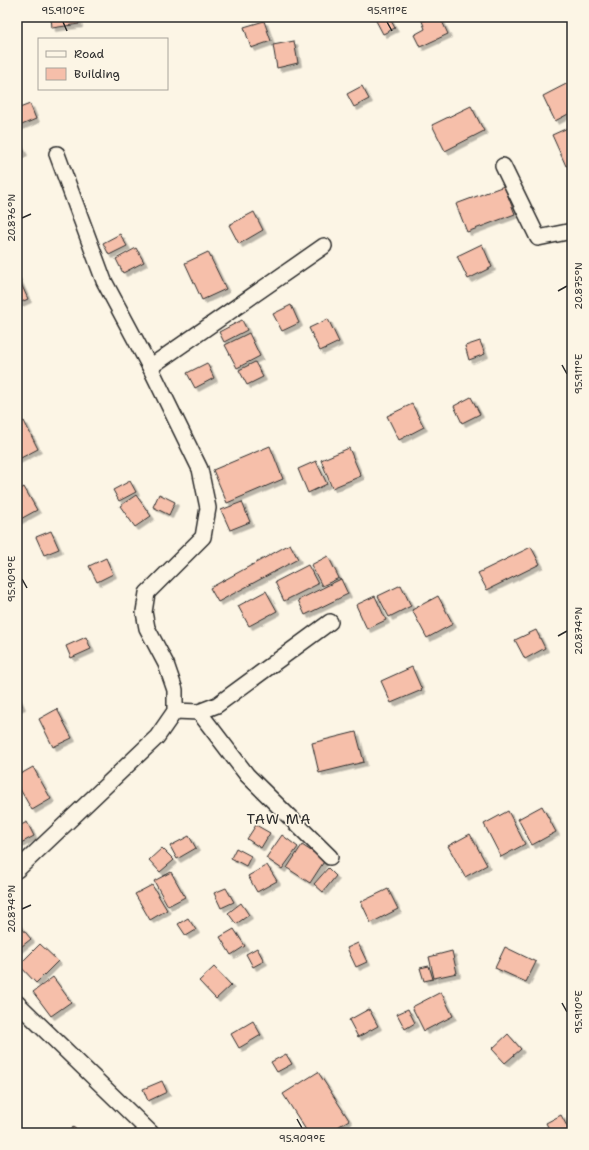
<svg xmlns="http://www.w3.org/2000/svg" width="589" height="1150" font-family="'Shantell Sans',sans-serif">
  <defs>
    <filter id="shadow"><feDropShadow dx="3.5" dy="3.5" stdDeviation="0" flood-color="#0004"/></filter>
  </defs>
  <rect width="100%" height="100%" fill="#fcf5e5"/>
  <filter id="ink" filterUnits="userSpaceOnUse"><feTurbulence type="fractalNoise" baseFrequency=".025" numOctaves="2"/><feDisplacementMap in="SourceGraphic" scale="8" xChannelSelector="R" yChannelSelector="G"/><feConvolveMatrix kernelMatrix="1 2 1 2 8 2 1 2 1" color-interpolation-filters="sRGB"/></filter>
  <g filter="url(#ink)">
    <g fill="#f6bfaa" stroke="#2b2b2b" filter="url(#shadow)">
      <path d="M51,17H78L79,24L52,28Z"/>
      <path d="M374,17H389L395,28L383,34Z"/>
      <path d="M432,17H440L448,34L420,47L414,35L425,29L422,21Z"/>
      <path d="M264,21L271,41L251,48L244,27Z"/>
      <path d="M294,41L298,63L277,68L273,45Z"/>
      <path d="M572,81V112L555,121L543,96Z"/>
      <path d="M362,86L369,99L354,107L347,94Z"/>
      <path d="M30,104L36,119L17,127V109Z"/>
      <path d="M471,106L484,131L445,151L432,125Z"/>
      <path d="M572,126V164L566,166L552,135Z"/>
      <path d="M17,139L24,152L17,156Z"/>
      <path d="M504,186L515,214L467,232L456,204Z"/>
      <path d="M254,212L263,230L239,244L229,225Z"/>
      <path d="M120,234L127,246L109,255L103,243Z"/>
      <path d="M482,244L492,267L468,279L457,256Z"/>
      <path d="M136,248L144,262L123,273L116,259Z"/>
      <path d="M208,252L226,289L202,300L185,263Z"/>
      <path d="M17,275L28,299L17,304Z"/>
      <path d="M291,305L299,323L282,331L273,314Z"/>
      <path d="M328,319L339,342L320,351L309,328Z"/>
      <path d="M242,320L247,330L224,342L219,332Z"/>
      <path d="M249,333L260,356L237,368L225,345Z"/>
      <path d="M480,341L485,354L469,360L465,346Z"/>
      <path d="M255,362L263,377L247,385L239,370Z"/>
      <path d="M207,363L214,378L195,388L187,373Z"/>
      <path d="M471,397L480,414L462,423L454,406Z"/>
      <path d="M412,404L424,427L399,440L387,416Z"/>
      <path d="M24,421L38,449L17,460V425Z"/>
      <path d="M270,446L283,479L227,503L213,470Z"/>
      <path d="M349,448L361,476L332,488L321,460Z"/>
      <path d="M316,461L327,484L308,493L298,469Z"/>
      <path d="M130,481L136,492L119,501L113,490Z"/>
      <path d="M24,487L37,510L17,521V491Z"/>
      <path d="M159,494L175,502L169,515L153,507Z"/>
      <path d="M136,495L151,516L135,527L120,506Z"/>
      <path d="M242,502L250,522L230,530L221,510Z"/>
      <path d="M51,531L59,549L44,555L36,537Z"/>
      <path d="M290,544L298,559L218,602L210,588Z"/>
      <path d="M531,547L540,564L487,590L478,573Z"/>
      <path d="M328,556L339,578L322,586L311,565Z"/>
      <path d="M106,558L113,574L97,582L89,566Z"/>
      <path d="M308,565L318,584L284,601L275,582Z"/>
      <path d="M341,579L348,594L305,615L298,600Z"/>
      <path d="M401,585L411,606L389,617L378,596Z"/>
      <path d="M266,591L277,611L249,626L238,606Z"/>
      <path d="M375,596L386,620L367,629L356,605Z"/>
      <path d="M438,596L453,624L427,638L412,610Z"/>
      <path d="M536,630L545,648L525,659L515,640Z"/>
      <path d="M86,637L91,649L71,658L66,646Z"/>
      <path d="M412,667L422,690L391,703L381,681Z"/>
      <path d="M17,695L22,706L17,708Z"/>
      <path d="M57,709L72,738L53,747L39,719Z"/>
      <path d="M356,732L364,762L319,773L312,743Z"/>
      <path d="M33,767L51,799L32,810L17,784V776Z"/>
      <path d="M542,806L556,832L532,845L518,819Z"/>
      <path d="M508,811L525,844L501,857L484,824Z"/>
      <path d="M27,822L34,836L17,845V827Z"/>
      <path d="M256,825L270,833L261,848L247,839Z"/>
      <path d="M470,834L487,865L465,877L448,846Z"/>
      <path d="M282,835L298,847L282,869L266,858Z"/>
      <path d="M189,836L196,848L177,859L170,846Z"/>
      <path d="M302,845L325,860L310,883L287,868Z"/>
      <path d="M162,848L174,860L160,872L149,860Z"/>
      <path d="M236,848L251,856L246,866L231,858Z"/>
      <path d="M267,865L277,881L257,892L248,876Z"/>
      <path d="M328,868L336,876L323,892L314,884Z"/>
      <path d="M171,872L185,897L168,906L154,881Z"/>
      <path d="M152,885L167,910L150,920L135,894Z"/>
      <path d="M226,888L234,902L221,908L214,893Z"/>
      <path d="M388,889L398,909L371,923L361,902Z"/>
      <path d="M241,903L249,915L236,924L228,913Z"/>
      <path d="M188,918L196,930L186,936L178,924Z"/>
      <path d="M17,922L31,939L17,950Z"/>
      <path d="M234,929L245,946L231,955L220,937Z"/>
      <path d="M358,943L367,962L356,967L347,948Z"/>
      <path d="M40,944L58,961L36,983L19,965Z"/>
      <path d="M505,947L536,962L526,982L495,968Z"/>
      <path d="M257,948L264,961L253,967L246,954Z"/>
      <path d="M452,951L457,973L434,978L429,957Z"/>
      <path d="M429,966L433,979L424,981L420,968Z"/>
      <path d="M214,967L231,985L216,999L199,981Z"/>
      <path d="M53,977L71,1002L51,1016L33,992Z"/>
      <path d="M441,992L453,1016L424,1031L412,1007Z"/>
      <path d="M369,1009L378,1026L358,1037L349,1020Z"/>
      <path d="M408,1009L415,1023L405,1029L397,1014Z"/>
      <path d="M253,1021L261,1035L239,1048L231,1034Z"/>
      <path d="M508,1034L521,1049L505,1063L492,1049Z"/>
      <path d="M286,1054L292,1064L277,1072L271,1062Z"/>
      <path d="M318,1072L349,1120L328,1133H308L283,1094Z"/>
      <path d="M162,1081L167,1092L148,1101L143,1089Z"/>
      <path d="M561,1115L569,1130L563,1133H551L546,1123Z"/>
      <path d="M73,1127L81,1133H69Z"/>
    </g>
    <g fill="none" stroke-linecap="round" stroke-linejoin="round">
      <defs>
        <g id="minor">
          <path d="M503,166L538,238L572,231"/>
          <path d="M150,367L324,246"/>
          <path d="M175,711L199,712L217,705L330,622"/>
          <path d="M199,712L247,775L330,857"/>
          <path d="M17,870L157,737L175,711V690L166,664L147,628L144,612L147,593L203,537L208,508L200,469L150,367L104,281L57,154"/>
          <path d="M17,1003L151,1133"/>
        </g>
      </defs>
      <use href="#minor" stroke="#2b2b2b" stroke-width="18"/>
      <use href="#minor" stroke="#fcf5e5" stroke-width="15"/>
    </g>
  </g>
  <path fill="none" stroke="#2b2b2b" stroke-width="1.5" d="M63,22L67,31M387,22L392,31M22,218L31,214M558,291L567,286M562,365L567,374M22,579L27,588M558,636L567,631M22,909L31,905M562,1003L567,1012M297,1119L302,1128"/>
  <g text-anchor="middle" stroke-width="3.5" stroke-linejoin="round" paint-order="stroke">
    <g font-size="14" letter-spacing="1" fill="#2b2b2b" stroke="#fcf5e5">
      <text x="279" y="824">TAW MA</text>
    </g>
  </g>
  <rect width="589" height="1150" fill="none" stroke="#fcf5e5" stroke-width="44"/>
  <rect x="38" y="38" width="130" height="52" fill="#fcf5e5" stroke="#a8a49b"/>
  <rect x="46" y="51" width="20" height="6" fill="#fcf5e5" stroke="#a8a49b"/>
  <text x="74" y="58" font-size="12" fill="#2b2b2b">Road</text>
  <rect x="46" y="68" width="20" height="12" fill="#f6bfaa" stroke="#a8a49b"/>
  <text x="74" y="78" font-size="12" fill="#2b2b2b">Building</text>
  <rect x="22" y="22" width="545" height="1106" fill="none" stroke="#2b2b2b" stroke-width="1.5"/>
  <g font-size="10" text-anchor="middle" fill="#2b2b2b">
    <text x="63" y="14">95.910°E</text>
    <text x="387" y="14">95.911°E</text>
    <text transform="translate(11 218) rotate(-90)" y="4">20.876°N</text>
    <text transform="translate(578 286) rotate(-90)" y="4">20.875°N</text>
    <text transform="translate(578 374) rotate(-90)" y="4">95.911°E</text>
    <text transform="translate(11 579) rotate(-90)" y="4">95.909°E</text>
    <text transform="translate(578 631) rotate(-90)" y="4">20.874°N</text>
    <text transform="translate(11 909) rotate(-90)" y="4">20.874°N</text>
    <text transform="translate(578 1012) rotate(-90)" y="4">95.910°E</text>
    <text x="302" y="1142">95.909°E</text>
  </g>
</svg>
